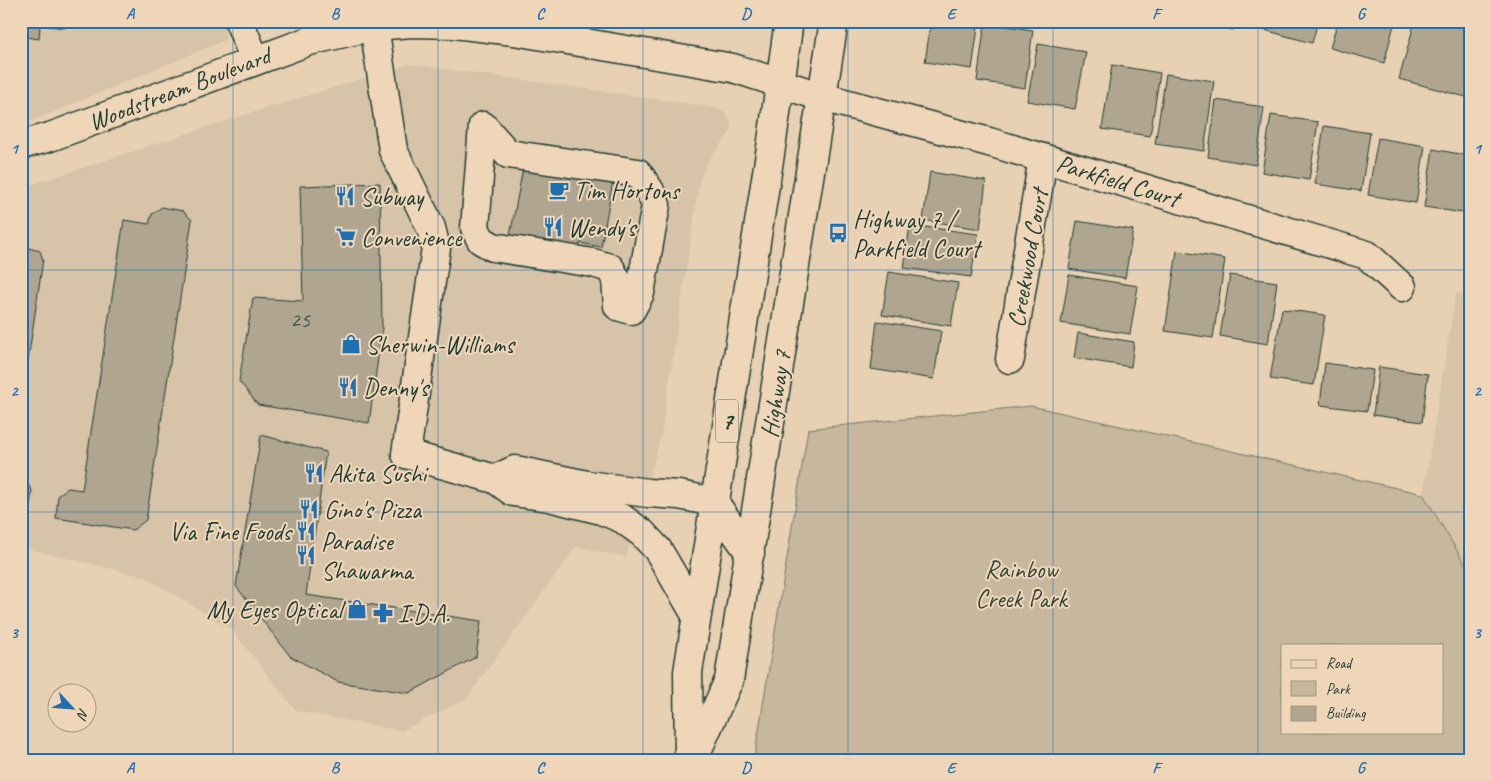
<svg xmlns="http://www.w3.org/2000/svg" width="1491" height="781" font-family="Caveat,sans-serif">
  <rect width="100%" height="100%" fill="#e8d0b3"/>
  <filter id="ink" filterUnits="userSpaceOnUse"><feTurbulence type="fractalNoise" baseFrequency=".02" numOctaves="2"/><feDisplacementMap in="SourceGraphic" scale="10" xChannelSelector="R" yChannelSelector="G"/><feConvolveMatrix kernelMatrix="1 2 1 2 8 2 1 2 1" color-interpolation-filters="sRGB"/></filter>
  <g filter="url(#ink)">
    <g fill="#d7c3a8">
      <path d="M21,21H226L225,40L21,126Z"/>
      <path d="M410,64L705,106L717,108L726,114L731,125V131L706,164L700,178L661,436L626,557L576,547L466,699L401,731L296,711L233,631L146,577L21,547V188L238,117Z"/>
      <path d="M1456,293L1470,296V572L1423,494Z"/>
    </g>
    <path fill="#c6b79d" stroke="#727a68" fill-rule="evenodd" d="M1031,406L1423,494L1470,572V760H754L808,429ZM1282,645H1442V732H1282Z"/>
    <g fill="#b0a690" stroke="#1f3d34">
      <path d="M21,21H67L65,28L40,25L39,39L21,36Z"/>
      <path d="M931,21H979L972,69L925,62Z"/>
      <path d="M1200,21H1235L1233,30Z"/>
      <path d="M1247,21H1318L1312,43L1246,25Z"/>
      <path d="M1338,21H1395L1384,63L1330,48Z"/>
      <path d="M1415,21H1470V84L1466,97L1399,79Z"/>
      <path d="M985,23L1033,30L1025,88L977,81Z"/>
      <path d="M1038,44L1086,52L1075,109L1027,101Z"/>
      <path d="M1112,65L1160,73L1150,136L1102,129Z"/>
      <path d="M1166,74L1214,81L1204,151L1155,144Z"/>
      <path d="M1216,100L1264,107L1256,165L1208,157Z"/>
      <path d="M1271,115L1318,122L1309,180L1262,172Z"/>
      <path d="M1324,126L1370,133L1361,191L1315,184Z"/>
      <path d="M1378,138L1425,146L1416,203L1368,195Z"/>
      <path d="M1433,149L1470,156V214L1424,207Z"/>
      <path d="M525,158L613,181L601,247L580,243L578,254L509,241Z"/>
      <path d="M930,172L986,181L980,229L923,220Z"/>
      <path d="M380,183L382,329L369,423L258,405L239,381L253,298L303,301L300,186Z"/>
      <path d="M162,207L183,211L192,220L146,520L133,530L56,518L58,495L68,488L82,490L124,220L149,224L152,214Z"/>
      <path d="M1077,221L1133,230L1125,278L1069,269Z"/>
      <path d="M910,225L978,234L971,277L904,268Z"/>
      <path d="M28,248L40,251L43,260L21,407V250Z"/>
      <path d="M1177,251L1225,259L1213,338L1165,331Z"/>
      <path d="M889,272L958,283L951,326L882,315Z"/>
      <path d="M1069,275L1138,286L1130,334L1061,323Z"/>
      <path d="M1230,275L1277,282L1268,344L1220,336Z"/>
      <path d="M1282,309L1325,315L1314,385L1270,379Z"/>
      <path d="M877,321L941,331L934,379L871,369Z"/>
      <path d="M1078,333L1134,342L1131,367L1074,358Z"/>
      <path d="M1325,363L1373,370L1367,411L1320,405Z"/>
      <path d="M1379,367L1428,374L1422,422L1373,415Z"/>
      <path d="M261,435L326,452L306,595L481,621L476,657L409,693L338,682L290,656L236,586Z"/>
      <path d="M21,480L25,481L32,490L29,515L21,514Z"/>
    </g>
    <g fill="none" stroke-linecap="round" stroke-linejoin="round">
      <defs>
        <g id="minor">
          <path d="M239,21L255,60"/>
          <path d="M374,26L393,150L431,228L436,248L406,454L495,479L513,492L549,497L601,510L623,519L642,533L658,550L696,615"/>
          <path d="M483,126L508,154L638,173L650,191L656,205L640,293L631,310L618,306L616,279L610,268L593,263L493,247L481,240L475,228Z"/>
          <path d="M21,145L50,137L309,41L374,26L412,23L454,24L514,31L733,68L822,97L989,142L1367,255L1402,287"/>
          <path d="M1010,359L1043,158"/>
          <path d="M495,479L515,470L587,485L648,493L679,495L714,502"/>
        </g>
        <g id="major">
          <path d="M714,502L750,553"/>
          <path d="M689,760L688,672L772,141L789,21"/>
          <path d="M693,760L729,680L834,21"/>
        </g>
      </defs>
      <use href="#minor" stroke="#1f3d34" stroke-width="31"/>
      <use href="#major" stroke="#1f3d34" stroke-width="31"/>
      <use href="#minor" stroke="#f0d6b8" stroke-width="28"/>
      <use href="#major" stroke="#f0d6b8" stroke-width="28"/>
    </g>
  </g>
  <path fill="none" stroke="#1f6fb2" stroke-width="1" stroke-opacity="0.55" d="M233,21V760M438,21V760M643,21V760M848,21V760M1053,21V760M1258,21V760M21,270H1470M21,512H1470"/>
  <defs>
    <symbol id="cafe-bare" viewBox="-9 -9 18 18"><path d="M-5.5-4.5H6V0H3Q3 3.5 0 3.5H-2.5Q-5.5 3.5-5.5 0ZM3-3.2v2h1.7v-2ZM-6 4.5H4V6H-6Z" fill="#1f6fb2" stroke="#f0d6b8" stroke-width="2.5" paint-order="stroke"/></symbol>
    <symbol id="restaurant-bare" viewBox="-9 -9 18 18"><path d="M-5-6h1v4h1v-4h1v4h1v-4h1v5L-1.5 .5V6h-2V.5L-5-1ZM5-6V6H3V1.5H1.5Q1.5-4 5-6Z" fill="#1f6fb2" stroke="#f0d6b8" stroke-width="2.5" paint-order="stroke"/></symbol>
    <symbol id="bus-bare" viewBox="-9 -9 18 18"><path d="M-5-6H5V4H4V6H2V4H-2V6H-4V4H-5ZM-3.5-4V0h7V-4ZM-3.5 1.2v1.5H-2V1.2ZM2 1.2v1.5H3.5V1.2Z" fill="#1f6fb2" stroke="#f0d6b8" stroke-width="2.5" paint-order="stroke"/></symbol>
    <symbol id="supermarket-bare" viewBox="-9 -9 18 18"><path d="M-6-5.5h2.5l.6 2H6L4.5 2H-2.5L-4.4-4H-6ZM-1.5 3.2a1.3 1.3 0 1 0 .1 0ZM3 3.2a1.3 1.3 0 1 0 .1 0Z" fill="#1f6fb2" stroke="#f0d6b8" stroke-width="2.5" paint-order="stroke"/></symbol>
    <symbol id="shop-bare" viewBox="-9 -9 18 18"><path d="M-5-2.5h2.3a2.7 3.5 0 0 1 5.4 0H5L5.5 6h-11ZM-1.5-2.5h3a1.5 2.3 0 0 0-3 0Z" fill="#1f6fb2" stroke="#f0d6b8" stroke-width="2.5" paint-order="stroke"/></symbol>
    <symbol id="pharmacy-bare" viewBox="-9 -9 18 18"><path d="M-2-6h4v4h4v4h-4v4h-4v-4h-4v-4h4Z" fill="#1f6fb2" stroke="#f0d6b8" stroke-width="2.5" paint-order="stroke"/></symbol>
  </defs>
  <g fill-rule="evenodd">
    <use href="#cafe-bare" x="545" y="176" width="28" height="28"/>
    <use href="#restaurant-bare" x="331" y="182" width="28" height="28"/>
    <use href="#restaurant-bare" x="539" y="213" width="28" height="28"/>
    <use href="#bus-bare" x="824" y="219" width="28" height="28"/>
    <use href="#supermarket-bare" x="332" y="223" width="28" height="28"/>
    <use href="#shop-bare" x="337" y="330" width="28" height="28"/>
    <use href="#restaurant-bare" x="334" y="373" width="28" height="28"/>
    <use href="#restaurant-bare" x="300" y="459" width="28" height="28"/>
    <use href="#restaurant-bare" x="295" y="495" width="28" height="28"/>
    <use href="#restaurant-bare" x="292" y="517" width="28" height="28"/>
    <use href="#restaurant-bare" x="292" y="541" width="28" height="28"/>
    <use href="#shop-bare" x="343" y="595" width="28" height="28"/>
    <use href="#pharmacy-bare" x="369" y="599" width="28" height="28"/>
  </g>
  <g text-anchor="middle" stroke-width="4" stroke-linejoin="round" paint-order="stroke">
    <g font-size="22" fill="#43574b">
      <text x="300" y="327">25</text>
    </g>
    <rect fill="#f0d6b8" stroke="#5e6b5c" stroke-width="1" x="716" y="399.5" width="22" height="43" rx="4"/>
    <g font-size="24" font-weight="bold" fill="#1f3d34">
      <text x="727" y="429">7</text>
    </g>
    <g font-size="25" fill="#1f3d34" stroke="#f0d6b8">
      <text transform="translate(179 88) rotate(-21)" y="9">Woodstream Boulevard</text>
      <text transform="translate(1118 180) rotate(17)" y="9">Parkfield Court</text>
      <text transform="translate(1027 258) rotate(-80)" y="9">Creekwood Court</text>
      <text transform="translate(775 394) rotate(-81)" y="9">Highway 7</text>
    </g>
    <g font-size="25" fill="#1f3d34" stroke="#f0d6b8" text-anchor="start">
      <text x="574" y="199">Tim Hortons</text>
      <text x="360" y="205">Subway</text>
      <text x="853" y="228">Highway 7 /<tspan x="853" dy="29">Parkfield Court</tspan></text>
      <text x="568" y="236">Wendy's</text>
      <text x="361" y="246">Convenience</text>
      <text x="366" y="353">Sherwin-Williams</text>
      <text x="363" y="396">Denny's</text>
      <text x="329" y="482">Akita Sushi</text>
      <text x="324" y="518">Gino's Pizza</text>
      <text x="291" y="540" text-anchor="end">Via Fine Foods</text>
      <text x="321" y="550">Paradise<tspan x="321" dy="29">Shawarma</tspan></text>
      <text x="342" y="618" text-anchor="end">My Eyes Optical</text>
      <text x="398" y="622">I.D.A.</text>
    </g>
    <g font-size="25" fill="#30493e" stroke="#f0d6b8">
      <text x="1021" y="578">Rainbow<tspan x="1021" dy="29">Creek Park</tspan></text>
    </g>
  </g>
  <rect width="1491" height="781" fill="none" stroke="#f0d6b8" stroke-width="55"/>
  <rect x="1281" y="644" width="162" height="90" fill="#f0d6b8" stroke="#9c9983"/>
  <rect x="1291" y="660" width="25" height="8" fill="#f0d6b8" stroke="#9c9983"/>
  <text x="1326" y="668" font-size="15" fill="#1f3d34">Road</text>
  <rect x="1291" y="681" width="25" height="15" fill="#c6b79d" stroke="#9c9983"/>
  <text x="1326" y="694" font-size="15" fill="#1f3d34">Park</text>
  <rect x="1291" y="706" width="25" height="15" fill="#b0a690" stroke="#9c9983"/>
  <text x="1326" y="718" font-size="15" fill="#1f3d34">Building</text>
  <g transform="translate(72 708) rotate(116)"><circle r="24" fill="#f0d6b8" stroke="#9c9983"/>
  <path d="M0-4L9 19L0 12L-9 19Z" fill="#1f6fb2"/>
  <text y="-8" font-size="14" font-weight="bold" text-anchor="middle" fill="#1f3d34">N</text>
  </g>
  <rect x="28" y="28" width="1436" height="726" fill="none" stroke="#1f6fb2" stroke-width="2"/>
  <g font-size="16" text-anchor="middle" font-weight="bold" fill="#1f6fb2">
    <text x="130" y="19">A</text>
    <text x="335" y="19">B</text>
    <text x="540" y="19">C</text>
    <text x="746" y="19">D</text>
    <text x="951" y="19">E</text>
    <text x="1156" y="19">F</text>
    <text x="1361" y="19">G</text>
    <text x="14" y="154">1</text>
    <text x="1477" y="154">1</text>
    <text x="14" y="396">2</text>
    <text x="1477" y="396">2</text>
    <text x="14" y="638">3</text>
    <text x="1477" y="638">3</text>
    <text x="130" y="773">A</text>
    <text x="335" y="773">B</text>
    <text x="540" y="773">C</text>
    <text x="746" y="773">D</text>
    <text x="951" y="773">E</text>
    <text x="1156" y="773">F</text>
    <text x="1361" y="773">G</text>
  </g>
</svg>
